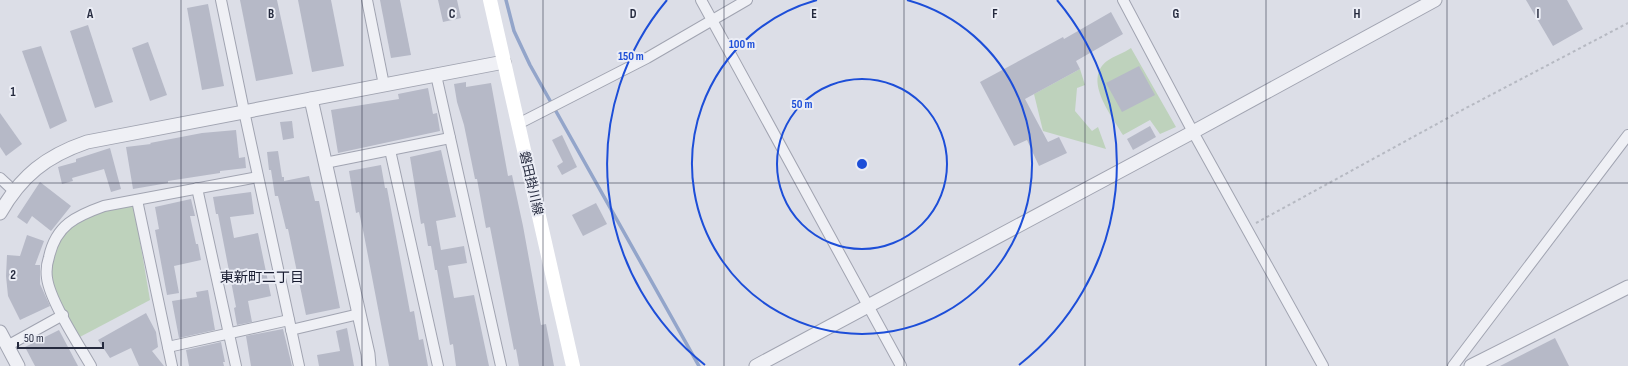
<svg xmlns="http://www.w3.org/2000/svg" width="1628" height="366" font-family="'Sofia Sans Condensed','Noto Sans JP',sans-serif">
  <rect width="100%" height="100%" fill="#dcdee7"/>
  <g fill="#bed2bc">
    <path d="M1131,48L1176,127L1160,134L1150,120L1123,135C1113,117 1082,80 1107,61C1114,56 1124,53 1131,48Z"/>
    <path d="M1080,69L1085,85L1077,88L1075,111L1092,131L1098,127L1106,149L1043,131L1034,94Z"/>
    <path d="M133,200L150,300L76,339L63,315L47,263L51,248L81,214Z"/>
  </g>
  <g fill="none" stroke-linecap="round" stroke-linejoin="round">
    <path stroke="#93a5ca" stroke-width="3.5" d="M506,0L514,31L530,65L699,366"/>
  </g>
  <g fill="#b6b9c7">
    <path d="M240,0H277L293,74L256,81Z"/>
    <path d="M298,0H331L344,66L312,72Z"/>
    <path d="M380,0H400L411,55L391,58Z"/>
    <path d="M438,0H457L461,18L443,22Z"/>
    <path d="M1526,0H1567L1583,29L1553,46Z"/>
    <path d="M208,4L224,86L202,90L187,8Z"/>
    <path d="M1111,12L1123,34L1076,61L1080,69L1025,99L1048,142L1059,137L1067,153L1039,166L1027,140L1014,146L980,82L1063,37L1064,39Z"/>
    <path d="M88,25L113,102L95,108L70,31Z"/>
    <path d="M148,42L167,95L150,101L132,48Z"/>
    <path d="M41,46L67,121L50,129L22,51Z"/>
    <path d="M1139,66L1155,95L1122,112L1106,83Z"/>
    <path d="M466,82V87L491,83L508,176L512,175L523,226L541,325L546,324L554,366H519L516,349L514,350L490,227L486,228L477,179H475L464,125L457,102L454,84Z"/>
    <path d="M428,88L433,114L437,113L440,131L338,153L331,110L399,99L398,94Z"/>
    <path d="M0,113L22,144L6,156L0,147Z"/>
    <path d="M292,121L294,138L283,140L280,122Z"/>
    <path d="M1150,126L1156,137L1133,150L1127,139Z"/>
    <path d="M236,130L239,158L245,157L246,168L220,171V173L168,181V183L133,189L126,147L151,144L150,143L202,133Z"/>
    <path d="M562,135L577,167L562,175L557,166L563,162L552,140Z"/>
    <path d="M110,148L121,189L111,192L104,169L72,178L73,181L62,184L58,167L76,162V159Z"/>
    <path d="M441,150L456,217L436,221L441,250L464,246L467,263L448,266L454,298L474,295L489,366H456L453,344L450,345L437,270H435L431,246H428L424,223L421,224L410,157Z"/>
    <path d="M278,151L282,177H284V181L309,176L315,201H319L340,308L306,315L288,229H286L278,196H275L271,170H269L267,152Z"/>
    <path d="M381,165L385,188H387L410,312L414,311L419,340L423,339L428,366H389L364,235L359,212L356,213L349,171Z"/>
    <path d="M40,182L71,206L51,231L32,216L27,224L17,217Z"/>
    <path d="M251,192L254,214L230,217L234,238L258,233L271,296L248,301L252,322L237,325L234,308L236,307L218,214H216L213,197Z"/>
    <path d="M191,199L195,216H190L196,244H198L201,260L174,266L179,293L167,295L155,230L159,229L155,207Z"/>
    <path d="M596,203L607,224L583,236L572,215Z"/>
    <path d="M27,235L44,241L35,265H40V284L50,306L20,320L8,296L6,276L7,255L20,256Z"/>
    <path d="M208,290L215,330L179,338L172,301L197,297L196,292Z"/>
    <path d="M146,313L156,332L158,347L152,351L164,366H139L131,348L110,358L98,340Z"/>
    <path d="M347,328L354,366H319L317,355L340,351L336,331Z"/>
    <path d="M283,329L292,366H251L246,336Z"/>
    <path d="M59,330L78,366H35L25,347Z"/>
    <path d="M1555,338L1569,366H1500Z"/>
    <path d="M221,342L225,362H223L224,366H189L186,350Z"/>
  </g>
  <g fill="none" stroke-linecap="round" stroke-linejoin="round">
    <defs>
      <g id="minor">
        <path d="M221,0L244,111L299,366"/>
        <path d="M367,0L384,85"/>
        <path d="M701,0L901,366"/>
        <path d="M1123,0L1193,132L1323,366"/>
        <path d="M436,75L501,366"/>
        <path d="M518,124L647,58L747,0"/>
        <path d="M390,150L438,366"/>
        <path d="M325,163L450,138"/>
        <path d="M0,178L14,191"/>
        <path d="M197,188L236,366"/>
        <path d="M137,200L172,366"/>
        <path d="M291,330L359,314"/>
        <path d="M7,346L63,315"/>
        <path d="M168,347L289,320"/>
        <path d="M91,366C79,345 50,301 47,278C46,271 47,263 49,257C56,225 76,216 104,206L258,177"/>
        <path d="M1453,366L1628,135"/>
      </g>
      <g id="tertiary">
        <path d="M311,99L368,354L369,366"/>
        <path d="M0,213C21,176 46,156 87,142L504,62"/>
        <path d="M0,332L18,366"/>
        <path d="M756,366L1193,132L1435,0"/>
        <path d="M1471,366L1628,287"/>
      </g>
    </defs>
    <use href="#minor" stroke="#a1a4b1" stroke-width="12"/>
    <use href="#tertiary" stroke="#a1a4b1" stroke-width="15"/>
    <path stroke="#b6b9c2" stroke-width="2" stroke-dasharray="3 3" stroke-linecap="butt" d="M1256,223L1466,108L1628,23"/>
    <use href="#minor" stroke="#eff0f5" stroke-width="10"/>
    <use href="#tertiary" stroke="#eff0f5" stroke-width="13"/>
    <path stroke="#fff" stroke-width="14" d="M490,0L573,366"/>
  </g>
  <path fill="none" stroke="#252a3e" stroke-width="1" stroke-opacity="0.55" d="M181,0V366M362,0V366M543,0V366M724,0V366M904,0V366M1085,0V366M1266,0V366M1447,0V366M0,183H1628"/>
  <g fill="none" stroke="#1d4ed8" stroke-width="2">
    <circle cx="862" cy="164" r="85"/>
    <path d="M907 0A170 170 0 1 1 817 0"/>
    <path d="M705 365A255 255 0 0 1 667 0M1057 0A255 255 0 0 1 1019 365"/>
  </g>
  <g text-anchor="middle" stroke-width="4" stroke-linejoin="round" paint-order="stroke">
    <g font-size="13" fill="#252a3e" stroke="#ebedf5">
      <text transform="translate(532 183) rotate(77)" y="5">磐田掛川線</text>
    </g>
    <g font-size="14" fill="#171b2f" stroke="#ebedf5">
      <text x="262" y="282">東新町二丁目</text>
    </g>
  </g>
  <g font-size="13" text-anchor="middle" font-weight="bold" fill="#252a3e" stroke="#ebedf5" stroke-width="4" stroke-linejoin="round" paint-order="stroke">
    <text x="90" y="18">A</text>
    <text x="271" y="18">B</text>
    <text x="452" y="18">C</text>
    <text x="633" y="18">D</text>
    <text x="814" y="18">E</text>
    <text x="995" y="18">F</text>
    <text x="1176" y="18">G</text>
    <text x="1357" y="18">H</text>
    <text x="1538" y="18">I</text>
    <text x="13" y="96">1</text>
    <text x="13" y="279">2</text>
  </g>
  <circle cx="862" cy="164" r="6" fill="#1d4ed8" stroke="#ebedf5" stroke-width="2"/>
  <g font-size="12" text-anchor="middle" font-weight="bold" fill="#1d4ed8" stroke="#ebedf5" stroke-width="4" stroke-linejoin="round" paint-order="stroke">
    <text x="742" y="48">100 m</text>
    <text x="631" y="60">150 m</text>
    <text x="802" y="108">50 m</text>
  </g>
  <path d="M18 342v6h85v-6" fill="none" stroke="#252a3e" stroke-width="2"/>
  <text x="24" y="342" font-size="12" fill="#252a3e" stroke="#ebedf5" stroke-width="3" paint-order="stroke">50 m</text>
</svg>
